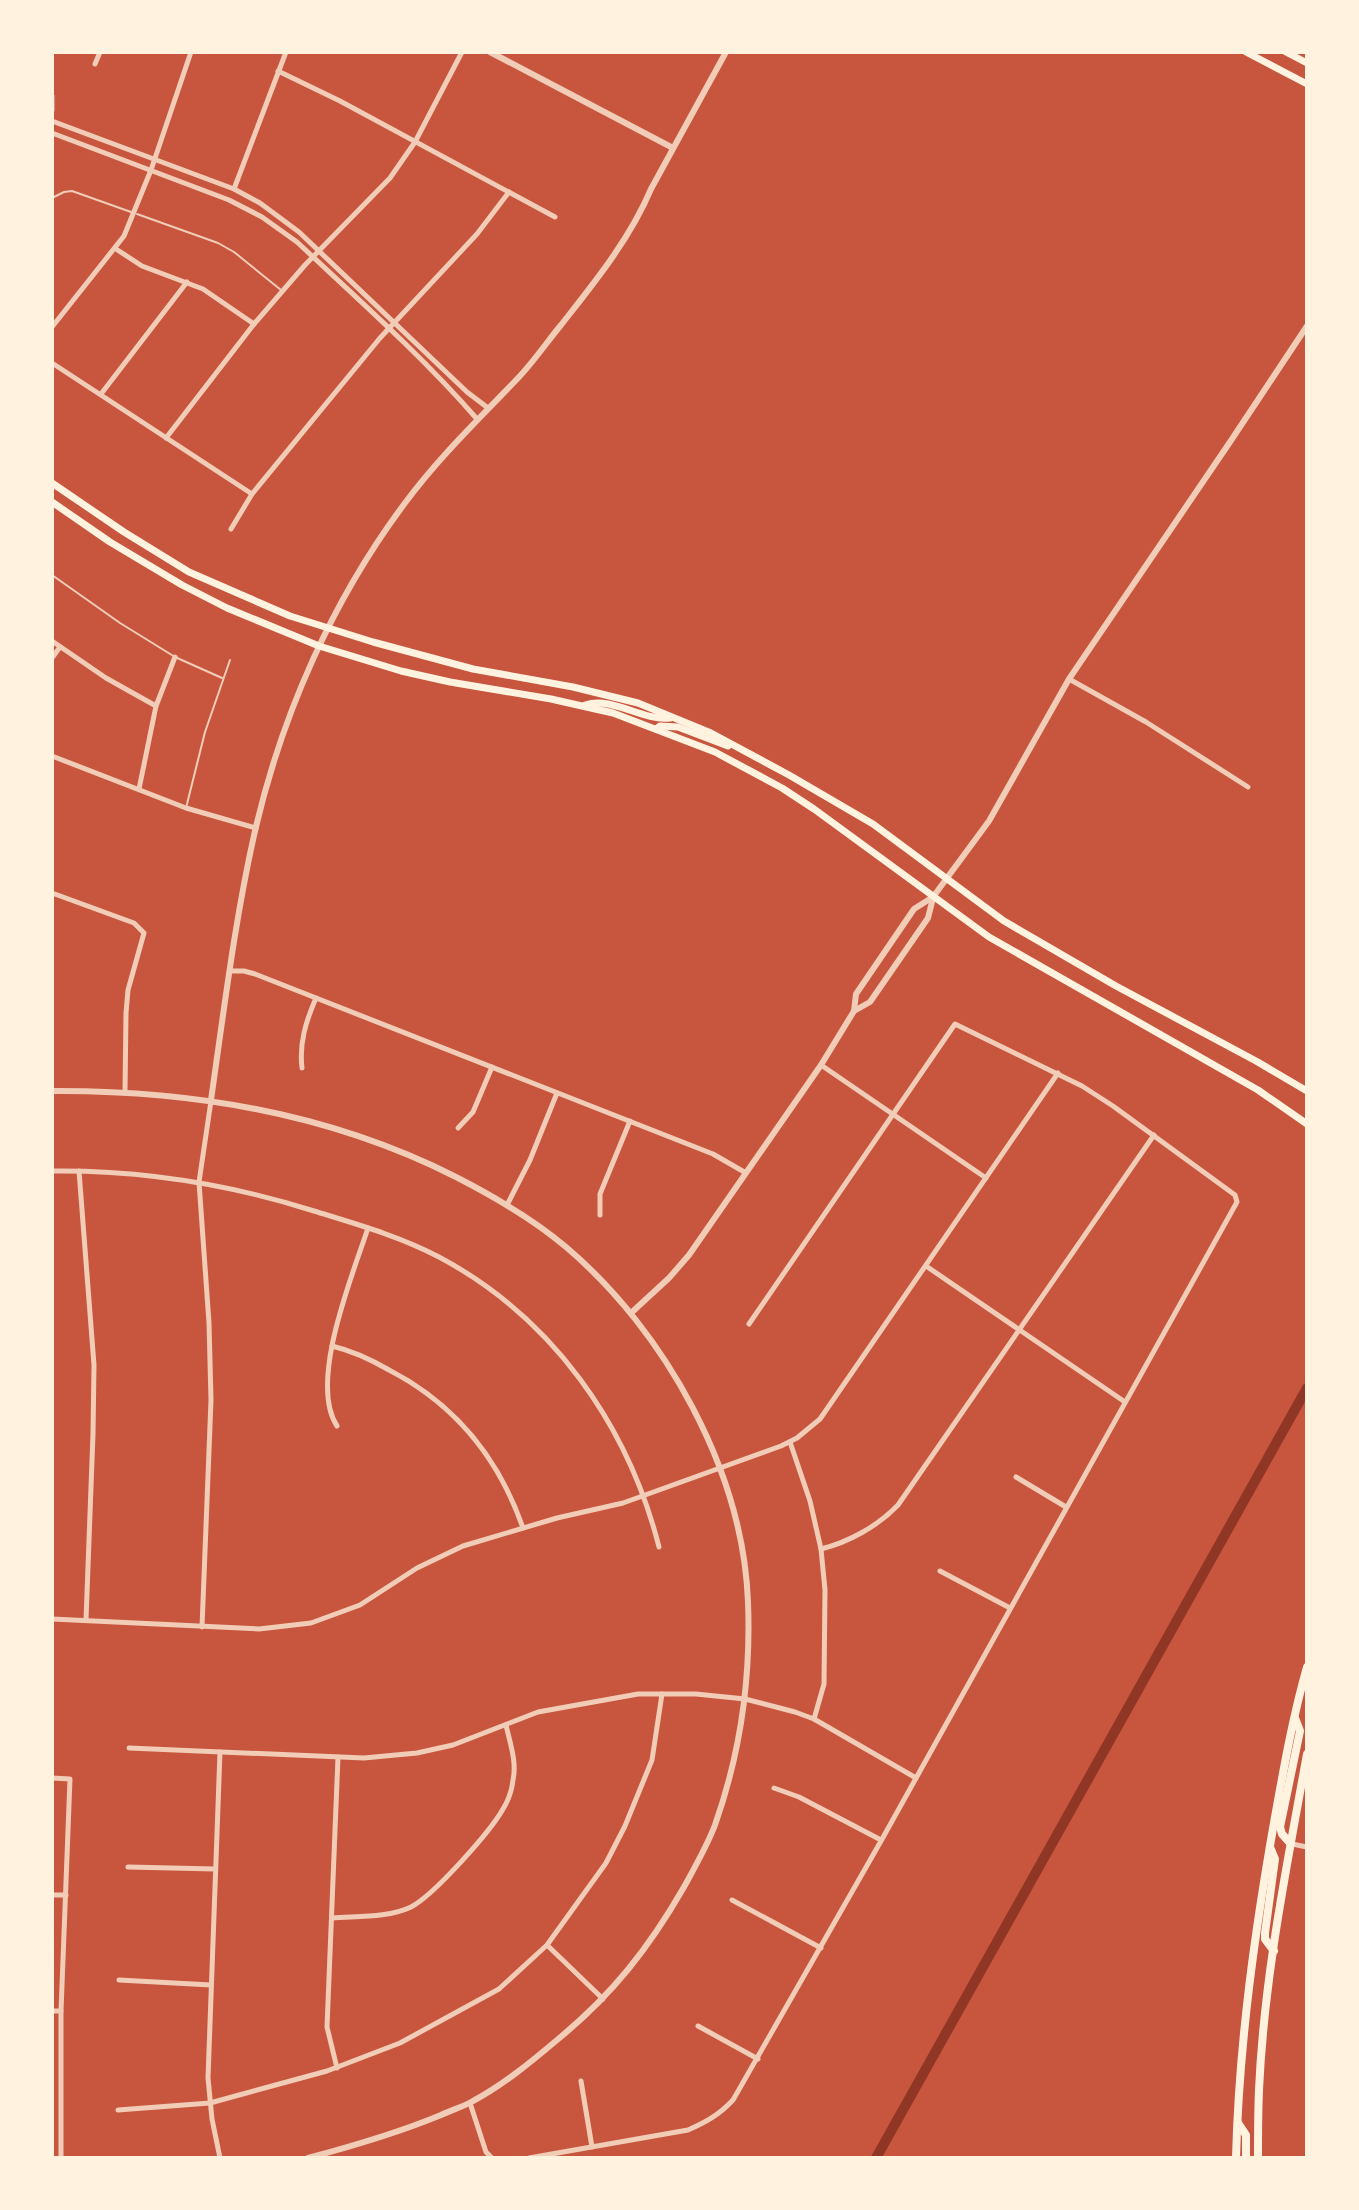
<svg xmlns="http://www.w3.org/2000/svg" width="1359" height="2210" font-family="Barlow,sans-serif">
  <rect width="100%" height="100%" fill="#c8553d"/>
  <g fill="none" stroke-linecap="round" stroke-linejoin="round">
    <path stroke="#8f3625" stroke-width="10" d="M876,2158L1307,1388"/>
    <g stroke="#f1ccb7" stroke-width="2">
      <path d="M52,198L64,192L72,191L131,212"/>
      <path d="M137,214L218,243L234,252L281,290"/>
      <path d="M52,575L120,623L175,657L222,678"/>
      <path d="M186,808L205,732L230,660"/>
    </g>
    <g stroke="#f1ccb7" stroke-width="5">
      <path d="M95,64L100,52"/>
      <path d="M278,71L340,101L555,217"/>
      <path d="M52,96V110"/>
      <path d="M52,121L234,189L260,203L299,232L467,392L488,408"/>
      <path d="M52,133L229,200L262,217L297,242C358,299 422,356 477,419"/>
      <path d="M234,189L286,52"/>
      <path d="M116,249L142,266L203,289L254,324"/>
      <path d="M52,327L124,236L151,170L191,52"/>
      <path d="M52,363L252,494"/>
      <path d="M101,394L187,282"/>
      <path d="M166,438L254,324L305,265L390,178L415,142L462,52"/>
      <path d="M231,529L252,494L380,338L477,234L509,192"/>
      <path d="M52,641L106,678L156,706"/>
      <path d="M52,658L60,647"/>
      <path d="M1069,679L1146,722L1248,787"/>
      <path d="M52,756L186,808L256,828"/>
      <path d="M139,789L156,706L175,657"/>
      <path d="M52,893L134,923L144,933L128,990L126,1013L125,1092"/>
      <path d="M230,971H244L255,974L713,1154L746,1173"/>
      <path d="M821,1065L986,1178"/>
      <path d="M302,1068C299,1043 306,1021 316,998"/>
      <path d="M458,1128L473,1112L492,1067"/>
      <path d="M52,1171C142,1170 229,1184 314,1211C356,1224 399,1236 439,1257C552,1317 628,1425 659,1547"/>
      <path d="M79,1171L94,1365L93,1434L86,1620"/>
      <path d="M507,1205L530,1160L557,1093"/>
      <path d="M600,1215V1194L630,1121"/>
      <path d="M926,1266L1125,1402"/>
      <path d="M332,1346C353,1351 370,1359 389,1370C455,1404 499,1459 523,1528"/>
      <path d="M337,1426C308,1382 353,1274 368,1228"/>
      <path d="M790,1442L810,1501L821,1549L825,1590L824,1684L814,1719"/>
      <path d="M1016,1477L1066,1507"/>
      <path d="M821,1549C849,1542 878,1526 898,1505L1154,1135"/>
      <path d="M940,1571L1010,1608"/>
      <path d="M52,1619L259,1629L311,1623L360,1605L417,1568L463,1546L557,1518L623,1503L781,1446L797,1438L820,1419L1058,1073"/>
      <path d="M202,1627L211,1400L209,1323L199,1182L211,1101"/>
      <path d="M129,1748L364,1758L417,1753L453,1745L538,1712L638,1694H696L745,1699L795,1712L814,1719L916,1778"/>
      <path d="M52,1778L70,1779L61,2011V2158"/>
      <path d="M774,1788L799,1797L881,1840"/>
      <path d="M1292,1844L1307,1847"/>
      <path d="M128,1867L215,1869"/>
      <path d="M52,1895H66"/>
      <path d="M732,1900L821,1948"/>
      <path d="M332,1918C357,1916 388,1918 411,1907C434,1895 490,1832 503,1809C508,1801 512,1789 513,1780C517,1762 510,1743 506,1725"/>
      <path d="M547,1945L603,1999"/>
      <path d="M119,1980L211,1985"/>
      <path d="M52,2011H61"/>
      <path d="M698,2026L758,2059"/>
      <path d="M337,2068L327,2027L338,1757"/>
      <path d="M581,2081L592,2147"/>
      <path d="M470,2103L486,2152L492,2158"/>
      <path d="M118,2110L210,2103L327,2071L400,2043L499,1989L547,1945L606,1863L625,1826L652,1760L662,1694"/>
      <path d="M220,2158L212,2119L208,2078L220,1752"/>
      <path d="M529,2158L688,2130C706,2122 719,2115 733,2100L881,1841L1237,1202L1235,1195L1113,1106L1082,1086L955,1024L749,1324"/>
    </g>
    <g stroke="#f1ccb7" stroke-width="6">
      <path d="M490,52L673,148"/>
      <path d="M854,1011L870,1002L928,918L933,898"/>
      <path d="M52,1091C193,1090 330,1113 456,1177C495,1197 533,1219 566,1247C665,1331 743,1471 748,1602C751,1677 740,1754 715,1825C707,1846 695,1867 684,1887C649,1948 612,1995 557,2040C531,2062 503,2085 473,2101C463,2107 451,2110 441,2115C398,2133 353,2146 308,2158"/>
      <path d="M211,1100C224,1010 235,919 255,831C282,714 333,599 405,503C439,457 480,418 519,377C534,361 547,342 561,325C594,283 630,239 651,189L726,52"/>
      <path d="M631,1313L669,1278L689,1255L821,1065L854,1011L856,994L914,909L933,897L989,821L1069,679L1230,442L1307,326"/>
    </g>
    <g stroke="#fff3e0" stroke-width="7">
      <path d="M1246,52L1307,84"/>
      <path d="M1286,52L1307,63"/>
      <path d="M52,483L124,532L189,572L290,616L373,642L473,669L573,687L638,703L711,733L789,775L873,824L1004,921L1116,986L1256,1061L1307,1091"/>
      <path d="M52,502L110,542L182,585L227,608L319,646L401,671L450,682L551,699L613,713L715,752L782,788L814,809L989,937L1258,1090L1307,1124"/>
      <path d="M585,705C613,696 641,721 670,718"/>
      <path d="M656,729L660,726L678,727L728,746"/>
    </g>
    <g stroke="#fff3e0" stroke-width="8">
      <path d="M1291,1844L1282,1834L1280,1827L1300,1731L1295,1718"/>
      <path d="M1270,1847L1275,1859L1265,1933V1939L1274,1951"/>
      <path d="M1238,2123L1246,2135V2158"/>
      <path d="M1236,2158C1239,2043 1255,1930 1275,1817C1284,1767 1293,1716 1307,1667"/>
      <path d="M1258,2158C1258,2135 1258,2113 1259,2090C1264,1977 1287,1865 1307,1754"/>
    </g>
  </g>
  <rect width="1359" height="2210" fill="none" stroke="#fff3e0" stroke-width="108"/>
</svg>
